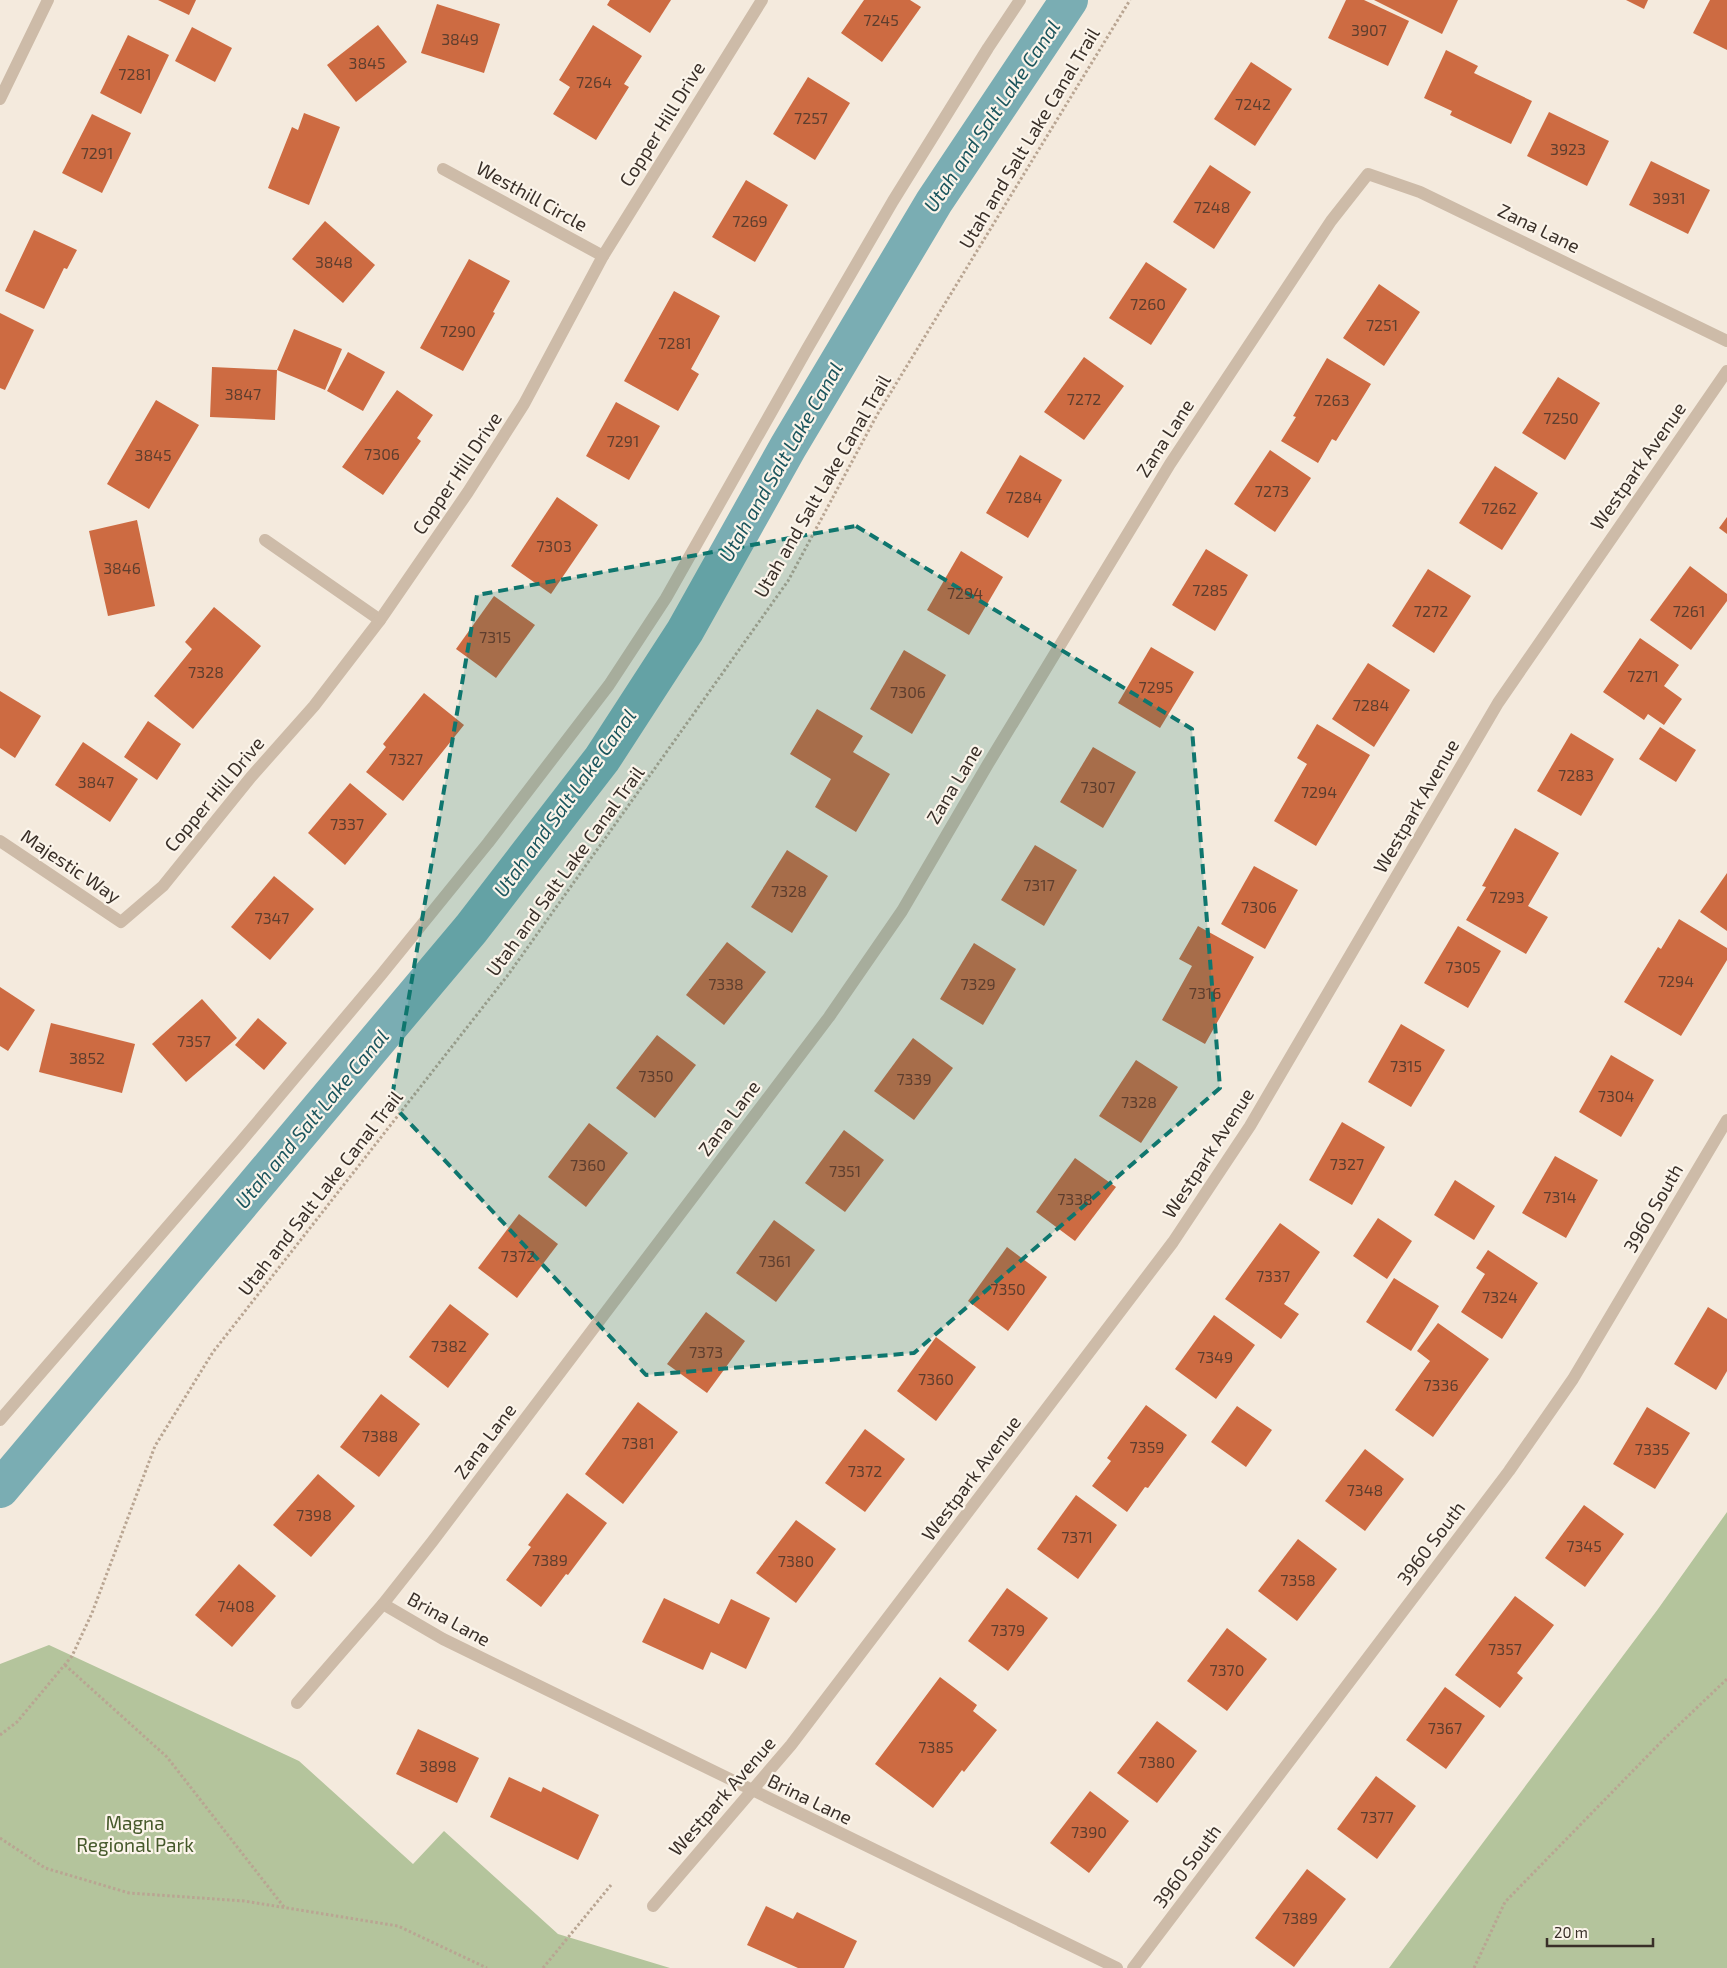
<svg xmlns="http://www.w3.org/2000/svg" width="1727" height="1968" font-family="'Exo 2',sans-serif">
  <rect width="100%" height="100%" fill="#f4eadd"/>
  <g fill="#b4c49c">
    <path d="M1727,1512V1968H1389L1658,1609Z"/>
    <path d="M49,1645L299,1761L413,1864L444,1831L558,1934L670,1968H0V1664Z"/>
  </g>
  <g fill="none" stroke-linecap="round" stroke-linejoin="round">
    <path stroke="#7aadb3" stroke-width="38" d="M0,1489L471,929L602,759L685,631L788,447L934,202L1069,0"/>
  </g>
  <g fill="#cd6b42">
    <path d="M158,0H196L189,15Z"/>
    <path d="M610,0H671L650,33L607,5Z"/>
    <path d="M864,0H910L921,7L882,62L841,33Z"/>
    <path d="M1346,0H1364L1409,21L1388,66L1328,38Z"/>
    <path d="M1374,0H1458L1442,34Z"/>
    <path d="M1626,0H1648L1644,9Z"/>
    <path d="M1710,0H1727V50L1693,33Z"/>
    <path d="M437,4L500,24L484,73L421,53Z"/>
    <path d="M378,25L407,62L356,102L327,65Z"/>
    <path d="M593,25L642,56L624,84L629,87L596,140L553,114L570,87L559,80Z"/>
    <path d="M192,27L232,48L215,82L175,61Z"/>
    <path d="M128,35L169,55L141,114L100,93Z"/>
    <path d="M1446,50L1478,66L1474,73L1532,101L1511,144L1450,115L1452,111L1424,98Z"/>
    <path d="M1251,62L1292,89L1255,146L1214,119Z"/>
    <path d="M808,77L850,103L815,160L773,134Z"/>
    <path d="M1549,112L1609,141L1587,186L1527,156Z"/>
    <path d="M304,113L340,127L309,205L268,188L292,127L298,130Z"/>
    <path d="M92,114L131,133L102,193L62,173Z"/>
    <path d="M1651,161L1710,190L1688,234L1629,205Z"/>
    <path d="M1210,165L1251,192L1214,249L1173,222Z"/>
    <path d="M746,180L788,205L755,262L712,237Z"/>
    <path d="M325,221L375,265L343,303L292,259Z"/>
    <path d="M34,230L77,250L67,269L64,268L44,309L5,291Z"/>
    <path d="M469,259L510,281L493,312L495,313L463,371L420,348Z"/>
    <path d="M1146,262L1187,289L1151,345L1109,318Z"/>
    <path d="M1379,284L1420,312L1384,366L1343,338Z"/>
    <path d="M674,291L720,316L691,369L699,374L678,411L624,381Z"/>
    <path d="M0,313L34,330L5,390L0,388Z"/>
    <path d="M294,329L342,349L325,390L277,370L275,420L210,417L212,367L277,370Z"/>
    <path d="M348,352L385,372L363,411L327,391Z"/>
    <path d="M1084,357L1124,386L1084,440L1044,412Z"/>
    <path d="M1327,358L1371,384L1336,441L1332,439L1318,463L1281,441L1296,417L1293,416Z"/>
    <path d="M1558,377L1600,403L1565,460L1522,433Z"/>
    <path d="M397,390L433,415L417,438L421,441L383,495L342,467Z"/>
    <path d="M156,400L199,425L149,509L107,484Z"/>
    <path d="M616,402L660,426L629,480L586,456Z"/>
    <path d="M1270,450L1311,478L1275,532L1234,504Z"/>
    <path d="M1020,455L1062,480L1028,538L986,513Z"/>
    <path d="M1495,466L1538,493L1502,550L1459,523Z"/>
    <path d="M557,497L598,525L551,594L511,566Z"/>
    <path d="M1727,517V534L1719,528Z"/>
    <path d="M137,520L155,606L108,616L89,531Z"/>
    <path d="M1206,549L1248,575L1215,631L1172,605Z"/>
    <path d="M961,551L1003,577L969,635L927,610Z"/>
    <path d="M1690,566L1727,594V601L1691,650L1650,620Z"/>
    <path d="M1428,569L1471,596L1434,653L1392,626Z"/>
    <path d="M494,596L535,625L496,678L456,649Z"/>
    <path d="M214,607L261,646L193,729L154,696L192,649L185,642Z"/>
    <path d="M1640,638L1679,665L1664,686L1682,699L1664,725L1648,714L1644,720L1603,692Z"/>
    <path d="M1151,647L1194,672L1160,728L1118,703Z"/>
    <path d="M904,650L946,675L912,734L870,709Z"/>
    <path d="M1368,663L1410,690L1374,747L1332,719Z"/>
    <path d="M0,691L41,716L15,758L0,748Z"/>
    <path d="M424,693L464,725L403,801L366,772L386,747L383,744Z"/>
    <path d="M817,709L863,736L853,752L890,774L856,832L815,807L831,779L790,754Z"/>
    <path d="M148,721L181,744L157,780L124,757Z"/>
    <path d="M1317,724L1370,755L1316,846L1274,821L1307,764L1297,758Z"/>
    <path d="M1660,727L1696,750L1676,782L1639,759Z"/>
    <path d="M1571,733L1614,759L1581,816L1537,791Z"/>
    <path d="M83,742L138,779L110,822L55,785Z"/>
    <path d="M1093,747L1136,772L1103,828L1060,802Z"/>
    <path d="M350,783L387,814L345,865L308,833Z"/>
    <path d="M1515,828L1559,853L1528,906L1548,917L1526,954L1466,920L1486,887L1482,886Z"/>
    <path d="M1035,845L1077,870L1044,926L1001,900Z"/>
    <path d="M787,850L828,876L792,933L751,907Z"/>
    <path d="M1254,866L1298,890L1265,949L1221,924Z"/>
    <path d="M1727,873V931L1700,912Z"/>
    <path d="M274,876L314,909L270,960L231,927Z"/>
    <path d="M1679,919L1727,948V960L1681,1036L1624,1002L1658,947L1661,949Z"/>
    <path d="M1198,926L1254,957L1205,1044L1162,1020L1192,966L1179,959Z"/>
    <path d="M1458,926L1501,951L1468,1008L1424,983Z"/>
    <path d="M727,942L766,972L724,1025L686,995Z"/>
    <path d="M974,943L1016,969L983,1025L940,999Z"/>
    <path d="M0,987L35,1010L8,1051L0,1046Z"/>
    <path d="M202,999L237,1038L186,1082L152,1044Z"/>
    <path d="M258,1018L287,1043L264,1070L235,1045Z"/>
    <path d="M51,1023L135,1044L122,1093L39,1072Z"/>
    <path d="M1401,1024L1445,1050L1411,1107L1368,1082Z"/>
    <path d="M657,1035L696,1065L655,1118L616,1088Z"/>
    <path d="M913,1038L953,1068L914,1120L874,1091Z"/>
    <path d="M1611,1055L1654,1080L1621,1137L1579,1112Z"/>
    <path d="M1136,1060L1178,1087L1141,1143L1099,1116Z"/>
    <path d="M1342,1122L1385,1147L1352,1205L1309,1180Z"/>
    <path d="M589,1123L628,1153L586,1207L548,1177Z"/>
    <path d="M844,1130L884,1160L845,1212L805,1183Z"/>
    <path d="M1555,1156L1598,1180L1566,1238L1522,1213Z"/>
    <path d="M1075,1158L1116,1187L1075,1241L1036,1212Z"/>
    <path d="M1455,1180L1495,1206L1474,1240L1434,1215Z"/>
    <path d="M519,1214L558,1244L517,1298L478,1268Z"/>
    <path d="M1378,1218L1412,1241L1387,1279L1353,1256Z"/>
    <path d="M774,1220L815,1250L776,1302L736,1273Z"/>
    <path d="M1280,1223L1320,1252L1284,1304L1299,1314L1281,1339L1225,1299Z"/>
    <path d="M1007,1247L1047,1277L1008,1331L968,1301Z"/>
    <path d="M1488,1250L1538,1283L1502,1339L1461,1312L1485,1274L1476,1268Z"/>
    <path d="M1394,1278L1439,1306L1411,1351L1366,1322Z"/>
    <path d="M450,1304L489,1334L448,1388L409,1357Z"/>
    <path d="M1708,1307L1727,1319V1371L1716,1390L1674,1364Z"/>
    <path d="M706,1312L745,1341L707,1393L667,1364Z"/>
    <path d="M1214,1315L1255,1345L1216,1399L1175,1369Z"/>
    <path d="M1438,1323L1489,1359L1433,1437L1395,1410L1430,1361L1417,1351Z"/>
    <path d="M936,1337L976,1367L936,1421L897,1391Z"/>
    <path d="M381,1394L420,1424L379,1477L340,1447Z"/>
    <path d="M638,1402L678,1432L623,1504L585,1474Z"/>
    <path d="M1146,1405L1187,1435L1148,1488L1145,1487L1127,1512L1092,1486L1111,1461L1107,1458Z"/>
    <path d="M1237,1406L1272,1430L1246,1467L1211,1442Z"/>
    <path d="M1647,1407L1690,1433L1655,1489L1613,1464Z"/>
    <path d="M865,1429L905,1459L865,1512L825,1483Z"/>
    <path d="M1365,1449L1404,1479L1365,1531L1325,1501Z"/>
    <path d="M318,1474L355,1506L311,1557L273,1525Z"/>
    <path d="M567,1493L607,1523L568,1575L566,1574L541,1607L506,1580L531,1547L528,1545Z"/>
    <path d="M1076,1495L1117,1525L1078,1579L1037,1549Z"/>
    <path d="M1584,1505L1624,1534L1585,1587L1545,1558Z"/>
    <path d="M796,1520L836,1549L796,1603L756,1573Z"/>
    <path d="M1298,1539L1337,1569L1297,1621L1258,1591Z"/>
    <path d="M239,1564L276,1596L232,1647L195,1615Z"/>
    <path d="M1007,1588L1048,1618L1008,1671L968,1641Z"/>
    <path d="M1515,1596L1554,1625L1517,1673L1523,1678L1500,1708L1455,1675Z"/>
    <path d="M664,1598L719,1624L731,1599L770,1618L746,1669L711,1652L703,1670L642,1642Z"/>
    <path d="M1227,1628L1267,1659L1227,1711L1187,1681Z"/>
    <path d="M940,1677L977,1705L973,1711L997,1730L964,1772L962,1770L933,1808L875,1764Z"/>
    <path d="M1445,1687L1485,1716L1446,1769L1406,1740Z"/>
    <path d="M1157,1721L1197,1751L1157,1803L1117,1773Z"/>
    <path d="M418,1729L479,1758L457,1803L396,1774Z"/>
    <path d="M1376,1776L1416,1806L1377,1859L1337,1829Z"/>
    <path d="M509,1777L541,1792L543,1787L599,1815L578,1860L490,1817Z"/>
    <path d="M1090,1791L1129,1821L1089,1873L1050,1843Z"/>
    <path d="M1307,1869L1346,1899L1294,1967L1255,1938Z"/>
    <path d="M766,1906L793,1919L797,1912L857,1941L844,1968H798L747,1945Z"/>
  </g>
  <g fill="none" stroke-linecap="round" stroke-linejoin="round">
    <g stroke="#b9a592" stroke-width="3" stroke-dasharray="2.5 2.5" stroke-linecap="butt">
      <path d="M65,1665L167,1757L284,1907"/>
      <path d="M0,1735L17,1722L72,1656L92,1613L155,1446L213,1352L508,975L788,581L877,415L1130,0"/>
      <path d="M0,1838L45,1868L129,1893L244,1901L398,1926L487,1968"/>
      <path d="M543,1968L611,1885"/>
      <path d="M1474,1968L1505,1902L1664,1739L1727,1679"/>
    </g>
    <path stroke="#cdbba8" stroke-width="12" d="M0,1420L239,1144L381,975L488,843L609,685L666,598L807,349L893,201L988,48L1020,0"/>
    <g stroke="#cdbba8" stroke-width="12">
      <path d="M0,99L48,0"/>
      <path d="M443,169L603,256"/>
      <path d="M265,540L380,620"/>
      <path d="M0,841L121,922L163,886L251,777L314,706L380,620L468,492L524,404L603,256L762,0"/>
      <path d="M383,1604L443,1639L1117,1968"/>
      <path d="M297,1703L383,1604L432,1542L829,1017L902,911L988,764L1170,464L1331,221L1368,174L1420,192L1727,341"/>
      <path d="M653,1906L791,1745L1173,1242L1250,1126L1498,703L1727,371"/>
      <path d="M1133,1968L1509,1471L1573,1379L1727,1120"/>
    </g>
  </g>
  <path fill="#0f766e" fill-opacity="0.2" stroke="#0f766e" stroke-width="4" stroke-dasharray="10 6" stroke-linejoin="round" d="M856,526L1192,729L1220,1088L914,1353L646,1375L391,1103L477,595Z"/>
  <g text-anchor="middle" stroke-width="4.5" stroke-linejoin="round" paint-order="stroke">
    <g font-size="16" fill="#5e3e2e">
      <text x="881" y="26">7245</text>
      <text x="1369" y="36">3907</text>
      <text x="460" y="45">3849</text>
      <text x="367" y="69">3845</text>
      <text x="135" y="80">7281</text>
      <text x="594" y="88">7264</text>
      <text x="1253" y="110">7242</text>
      <text x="811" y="124">7257</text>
      <text x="1568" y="155">3923</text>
      <text x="97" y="159">7291</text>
      <text x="1669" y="204">3931</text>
      <text x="1212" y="213">7248</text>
      <text x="750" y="227">7269</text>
      <text x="334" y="268">3848</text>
      <text x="1148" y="310">7260</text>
      <text x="1382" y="331">7251</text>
      <text x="458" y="337">7290</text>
      <text x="675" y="349">7281</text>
      <text x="243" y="400">3847</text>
      <text x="1084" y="405">7272</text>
      <text x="1332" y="406">7263</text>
      <text x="1561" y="424">7250</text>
      <text x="623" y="447">7291</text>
      <text x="382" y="460">7306</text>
      <text x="153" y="461">3845</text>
      <text x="1272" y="497">7273</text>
      <text x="1024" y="503">7284</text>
      <text x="1499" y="514">7262</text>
      <text x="554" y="552">7303</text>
      <text x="122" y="574">3846</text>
      <text x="1210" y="596">7285</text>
      <text x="965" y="599">7294</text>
      <text x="1431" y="617">7272</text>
      <text x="1689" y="617">7261</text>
      <text x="495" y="643">7315</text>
      <text x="206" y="678">7328</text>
      <text x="1643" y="682">7271</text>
      <text x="1156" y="693">7295</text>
      <text x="908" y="698">7306</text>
      <text x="1371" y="711">7284</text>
      <text x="406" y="765">7327</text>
      <text x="1576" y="781">7283</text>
      <text x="96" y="788">3847</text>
      <text x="1098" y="793">7307</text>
      <text x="1319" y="798">7294</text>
      <text x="347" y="830">7337</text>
      <text x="1039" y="891">7317</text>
      <text x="789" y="897">7328</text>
      <text x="1507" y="903">7293</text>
      <text x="1259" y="913">7306</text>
      <text x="272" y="924">7347</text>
      <text x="1463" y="973">7305</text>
      <text x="1676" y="987">7294</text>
      <text x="726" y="990">7338</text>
      <text x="978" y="990">7329</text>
      <text x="1205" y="999">7316</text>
      <text x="194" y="1047">7357</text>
      <text x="87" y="1064">3852</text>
      <text x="1406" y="1072">7315</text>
      <text x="656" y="1082">7350</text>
      <text x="914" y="1085">7339</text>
      <text x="1616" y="1102">7304</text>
      <text x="1139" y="1108">7328</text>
      <text x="1347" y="1170">7327</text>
      <text x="588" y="1171">7360</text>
      <text x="845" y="1177">7351</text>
      <text x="1560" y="1203">7314</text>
      <text x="1075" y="1205">7338</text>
      <text x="518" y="1262">7372</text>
      <text x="775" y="1267">7361</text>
      <text x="1273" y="1282">7337</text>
      <text x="1008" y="1295">7350</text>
      <text x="1500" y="1303">7324</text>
      <text x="449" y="1352">7382</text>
      <text x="706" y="1358">7373</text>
      <text x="1215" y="1363">7349</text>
      <text x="936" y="1385">7360</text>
      <text x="1441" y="1391">7336</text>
      <text x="380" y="1442">7388</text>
      <text x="638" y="1449">7381</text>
      <text x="1147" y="1453">7359</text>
      <text x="1652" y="1455">7335</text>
      <text x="865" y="1477">7372</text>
      <text x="1365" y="1496">7348</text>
      <text x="314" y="1521">7398</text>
      <text x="1077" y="1543">7371</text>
      <text x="1584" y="1552">7345</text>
      <text x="550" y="1566">7389</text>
      <text x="796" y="1567">7380</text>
      <text x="1298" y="1586">7358</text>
      <text x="236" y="1612">7408</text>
      <text x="1008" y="1636">7379</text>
      <text x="1505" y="1655">7357</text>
      <text x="1227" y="1676">7370</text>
      <text x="1445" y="1734">7367</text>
      <text x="936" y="1753">7385</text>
      <text x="1157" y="1768">7380</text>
      <text x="438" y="1772">3898</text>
      <text x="1377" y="1823">7377</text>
      <text x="1089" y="1838">7390</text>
      <text x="1300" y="1924">7389</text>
    </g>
    <g font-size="19" fill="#392f28" stroke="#fbf4ea">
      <text transform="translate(662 124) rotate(-58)" y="7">Copper Hill Drive</text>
      <text transform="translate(1029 138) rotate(-59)" y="7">Utah and Salt Lake Canal Trail</text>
      <text transform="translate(532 196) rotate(29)" y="7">Westhill Circle</text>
      <text transform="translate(1539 228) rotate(26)" y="7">Zana Lane</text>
      <text transform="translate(1165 438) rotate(-57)" y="7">Zana Lane</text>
      <text transform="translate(1638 466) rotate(-55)" y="7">Westpark Avenue</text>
      <text transform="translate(457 473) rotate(-56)" y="7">Copper Hill Drive</text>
      <text transform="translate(822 486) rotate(-60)" y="7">Utah and Salt Lake Canal Trail</text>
      <text transform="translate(954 784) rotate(-59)" y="7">Zana Lane</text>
      <text transform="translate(214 794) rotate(-50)" y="7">Copper Hill Drive</text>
      <text transform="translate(1416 806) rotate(-60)" y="7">Westpark Avenue</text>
      <text transform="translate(71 866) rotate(34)" y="7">Majestic Way</text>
      <text transform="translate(565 871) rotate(-54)" y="7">Utah and Salt Lake Canal Trail</text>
      <text transform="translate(729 1118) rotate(-53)" y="7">Zana Lane</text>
      <text transform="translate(1208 1153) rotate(-57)" y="7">Westpark Avenue</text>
      <text transform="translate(320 1193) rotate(-52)" y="7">Utah and Salt Lake Canal Trail</text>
      <text transform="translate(1653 1208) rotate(-60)" y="7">3960 South</text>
      <text transform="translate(485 1441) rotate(-53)" y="7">Zana Lane</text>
      <text transform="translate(971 1478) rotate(-53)" y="7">Westpark Avenue</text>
      <text transform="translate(1431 1543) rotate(-53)" y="7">3960 South</text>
      <text transform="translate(449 1619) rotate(29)" y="7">Brina Lane</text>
      <text transform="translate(722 1796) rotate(-49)" y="7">Westpark Avenue</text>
      <text transform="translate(810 1799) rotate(26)" y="7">Brina Lane</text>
      <text transform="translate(1187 1866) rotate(-53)" y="7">3960 South</text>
    </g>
    <g font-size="19" fill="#46592b" stroke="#fbf4ea">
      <text x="135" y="1830">Magna<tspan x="135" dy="22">Regional Park</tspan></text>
    </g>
    <g font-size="20" font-style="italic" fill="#1b555d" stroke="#fbf4ea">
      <text transform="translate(992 116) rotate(-56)" y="7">Utah and Salt Lake Canal</text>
      <text transform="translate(781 462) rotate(-60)" y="7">Utah and Salt Lake Canal</text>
      <text transform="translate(565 803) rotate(-54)" y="7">Utah and Salt Lake Canal</text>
      <text transform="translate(312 1119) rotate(-50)" y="7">Utah and Salt Lake Canal</text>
    </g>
  </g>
  <path d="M1547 1938v8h106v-8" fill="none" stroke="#392f28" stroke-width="2.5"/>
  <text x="1554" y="1938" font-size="15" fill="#392f28" stroke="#fbf4ea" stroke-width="4" paint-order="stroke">20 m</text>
</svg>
